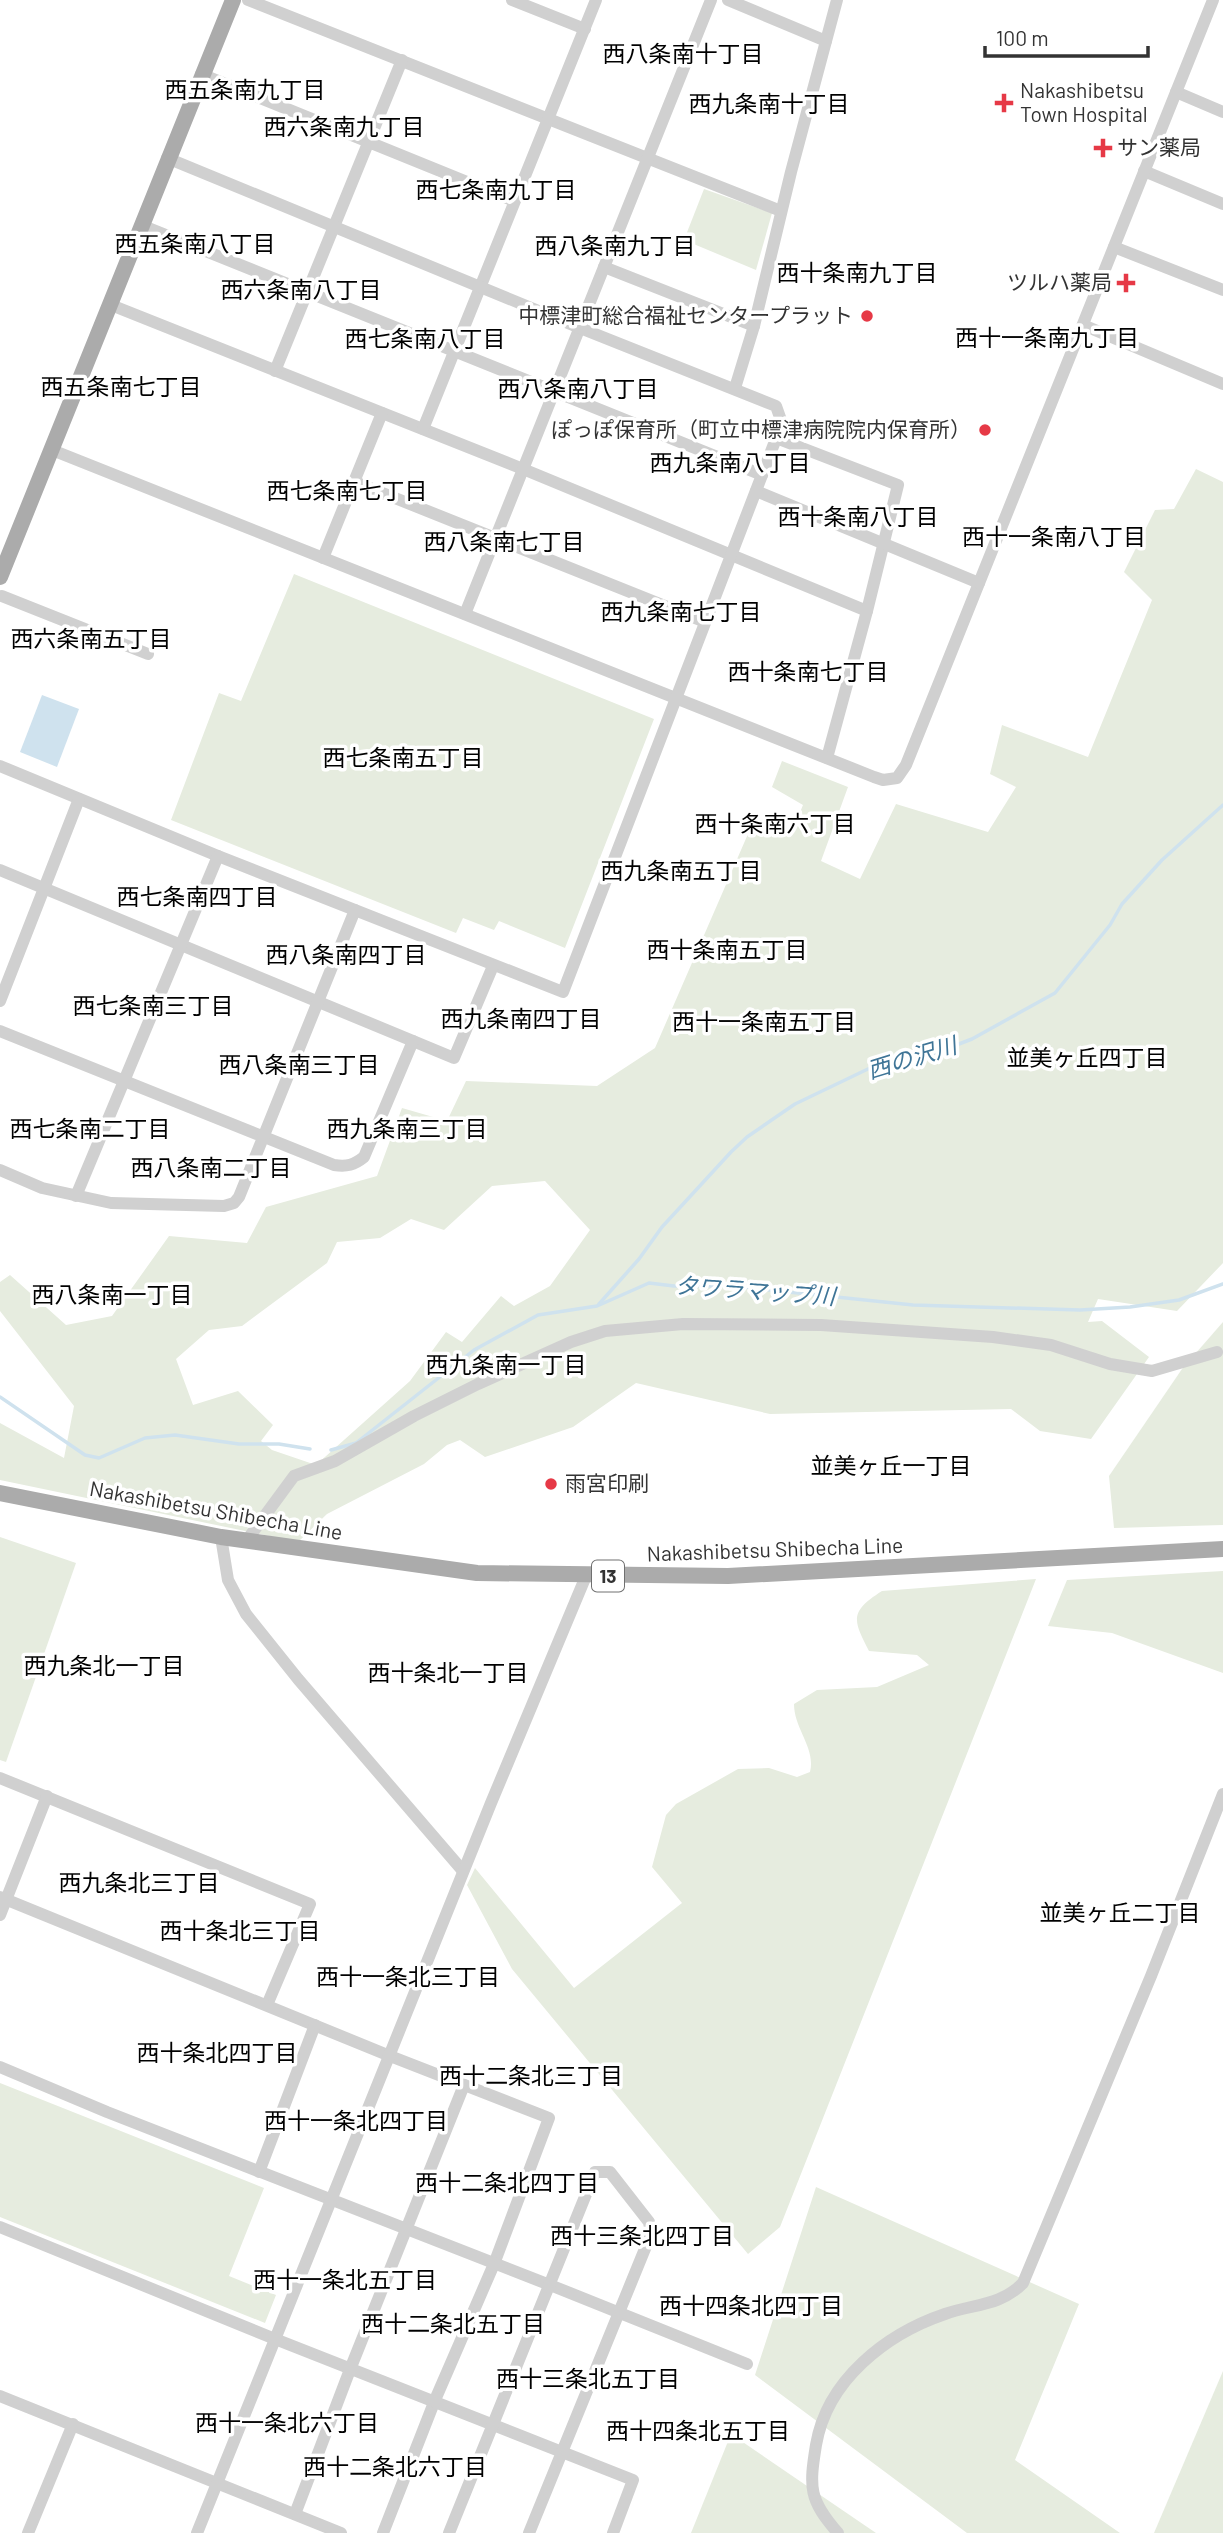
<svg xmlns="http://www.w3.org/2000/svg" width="1223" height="2533" font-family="Barlow,'Noto Sans JP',sans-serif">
  <rect width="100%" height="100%" fill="#fff"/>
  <g fill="#e6ecdf" fill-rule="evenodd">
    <path d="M704,189L772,213L756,270L684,240Z"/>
    <path d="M1196,469L1223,482V1263L1177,1311L1098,1299L1088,1322L1102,1321L1149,1357L1091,1439L1040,1431L1011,1409L770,1414L636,1383L573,1427L485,1457L460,1440L447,1445L424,1464L327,1514L298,1542L0,1480V1423L64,1458L74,1406L0,1311V1282L10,1275L66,1325L112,1316L169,1236L247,1243L266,1207L377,1176L402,1108L447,1121L466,1081L597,1086L655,1048L751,827L791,834L803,805L772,787L782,761L848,787L821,861L860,879L896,804L988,832L1016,787L990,774L1002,725L1088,757L1152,600L1124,572L1155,510L1174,509ZM545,1181L590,1230L550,1286L514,1306L501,1296L462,1342L446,1332L410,1381L316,1465L272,1450L261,1441L273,1425L238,1391L193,1405L176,1359L209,1330L242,1326L327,1263L337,1242L380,1238L411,1219L444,1230L492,1186Z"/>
    <path d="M294,574L654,719L565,948L499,921L494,930L463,918L456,933L171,820L219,693L241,701Z"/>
    <path d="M1223,1322V1525L1114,1528L1109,1476L1182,1369Z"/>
    <path d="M0,1537L76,1563L6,1762L0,1760Z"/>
    <path d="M1223,1571V1673L1112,1633L1048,1626L1067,1580Z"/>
    <path d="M1036,1579L780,2227L748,2254L512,1969L467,1885L475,1868L574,1988L682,1903L652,1867L666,1815L676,1804L738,1769L769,1768L797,1777L810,1772C816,1748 794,1729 794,1704L817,1690L877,1687L929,1665L917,1655L869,1651C853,1620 849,1612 882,1591Z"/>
    <path d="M0,2083L264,2188L229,2276L276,2295L265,2323L0,2217Z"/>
    <path d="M816,2187L1079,2304L1015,2460L1120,2533H967L755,2375Z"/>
    <path d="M1223,2371V2533H1154Z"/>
    <path d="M731,2434L876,2533H691Z"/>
  </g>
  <path fill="#cfe2ee" d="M42,695L79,709L57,767L20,752Z"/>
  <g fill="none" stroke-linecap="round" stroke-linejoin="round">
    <g stroke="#cfe2ee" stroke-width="3.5">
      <path d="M599,1304L639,1259L662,1227L731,1152L747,1137L795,1104L870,1068L904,1059L925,1057L972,1039L1055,993L1110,925L1122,904L1162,860L1223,805"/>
      <path d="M0,1397L85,1455L99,1458L145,1438L175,1435L239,1444H279L310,1449"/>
      <path d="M331,1450L356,1443L474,1350L538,1315L597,1306L649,1283L674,1286H732L913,1305L1080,1310L1130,1307L1179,1300L1223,1284"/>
    </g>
    <g stroke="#d0d0d0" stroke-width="12">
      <path d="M248,0L781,211"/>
      <path d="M512,0L585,29"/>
      <path d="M728,0L826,41"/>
      <path d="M201,74L514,201"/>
      <path d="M1176,92L1223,112"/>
      <path d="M1144,171L1223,204"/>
      <path d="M141,225L762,475"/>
      <path d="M1114,247L1223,290"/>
      <path d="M604,267L754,326"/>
      <path d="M111,305L523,469L867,611"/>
      <path d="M1083,325L1223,384"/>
      <path d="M275,371L402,60"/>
      <path d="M735,388L754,326L791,172L837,0"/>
      <path d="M423,429L596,0"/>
      <path d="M776,438L898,485L867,611L827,758"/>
      <path d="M52,450L874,777L883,780L897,778L906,765L1213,0"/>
      <path d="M355,482L705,622"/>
      <path d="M756,491L979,583"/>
      <path d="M323,558L382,413"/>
      <path d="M2,596L148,654"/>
      <path d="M465,614L711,0"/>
      <path d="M0,766L218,856L563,992L782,423L776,406L580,328L167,158"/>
      <path d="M0,870L454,1058L493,966"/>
      <path d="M0,1001L79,799"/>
      <path d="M0,1031L334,1165C347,1167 354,1165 364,1157L413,1041"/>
      <path d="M0,1170L42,1188L111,1203L224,1206L234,1203L239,1197L355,910"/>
      <path d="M76,1196L218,856"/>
      <path d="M221,1537L228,1580L246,1614L298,1679L463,1871"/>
      <path d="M247,1540L294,1476L335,1461L414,1416L478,1384L571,1342L605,1331L683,1324L821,1325L993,1337L1051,1345L1110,1364L1152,1371L1217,1352"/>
      <path d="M0,1778L310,1904L267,2005"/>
      <path d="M0,1897L390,2056L549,2118L494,2264L435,2400L383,2533"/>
      <path d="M0,1915L47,1796"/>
      <path d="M0,2067L107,2112L550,2285L747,2364"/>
      <path d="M259,2172L315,2025"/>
      <path d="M0,2227L275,2339L633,2480L613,2533"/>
      <path d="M0,2396L341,2533"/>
      <path d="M295,2514L351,2367L464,2085"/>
      <path d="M28,2533L73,2424"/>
      <path d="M197,2533L491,1803L586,1576"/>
      <path d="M449,2533L595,2172H610L649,2222L651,2234L529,2533"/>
      <path d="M838,2533C809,2500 809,2488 816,2445C827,2380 886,2334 945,2314C973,2304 1001,2306 1023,2283L1151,1976L1223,1794"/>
    </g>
    <g stroke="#ababab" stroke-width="16">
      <path d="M0,577L233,0"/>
      <path d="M0,1493L221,1537L477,1573L728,1576L1223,1549"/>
    </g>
  </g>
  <g fill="#e63946" stroke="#fff" stroke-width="2.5">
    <path d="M1000.5 92.5h7v7h7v7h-7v7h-7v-7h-7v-7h7z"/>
    <path d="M1099.5 137.5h7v7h7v7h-7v7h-7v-7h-7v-7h7z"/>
    <path d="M1122.5 272.5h7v7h7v7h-7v7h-7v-7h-7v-7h7z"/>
    <circle cx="867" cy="316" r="7"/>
    <circle cx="985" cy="430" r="7"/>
    <circle cx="551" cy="1484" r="7"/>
  </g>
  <g text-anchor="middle" stroke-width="7" stroke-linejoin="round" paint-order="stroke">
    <rect fill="#fff" stroke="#707070" stroke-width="2" x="592" y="1560.5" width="32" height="31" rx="5"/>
    <g font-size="19" font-weight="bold" fill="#333">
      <text x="608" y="1583">13</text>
    </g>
    <g font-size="21" fill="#333" stroke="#fff" text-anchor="start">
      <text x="1020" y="98">Nakashibetsu<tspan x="1020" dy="24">Town Hospital</tspan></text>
      <text x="1117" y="155">サン薬局</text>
      <text x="1112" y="290" text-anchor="end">ツルハ薬局</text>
      <text x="853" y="323" text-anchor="end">中標津町総合福祉センタープラット</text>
      <text x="971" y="437" text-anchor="end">ぽっぽ保育所（町立中標津病院院内保育所）</text>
      <text x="565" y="1491">雨宮印刷</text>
    </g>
    <g font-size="21" fill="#333" stroke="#fff">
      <text transform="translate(216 1511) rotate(10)" y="7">Nakashibetsu Shibecha Line</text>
      <text transform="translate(775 1550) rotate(-2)" y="7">Nakashibetsu Shibecha Line</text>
    </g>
    <g font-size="23" fill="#000" stroke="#fff">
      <text x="683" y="62">西八条南十丁目</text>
      <text x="245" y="98">西五条南九丁目</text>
      <text x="769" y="112">西九条南十丁目</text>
      <text x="344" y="135">西六条南九丁目</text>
      <text x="496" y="198">西七条南九丁目</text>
      <text x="195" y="252">西五条南八丁目</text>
      <text x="615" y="254">西八条南九丁目</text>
      <text x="857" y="281">西十条南九丁目</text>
      <text x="301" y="298">西六条南八丁目</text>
      <text x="1047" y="346">西十一条南九丁目</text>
      <text x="425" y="347">西七条南八丁目</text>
      <text x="121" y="395">西五条南七丁目</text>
      <text x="578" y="397">西八条南八丁目</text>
      <text x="730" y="471">西九条南八丁目</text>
      <text x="347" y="499">西七条南七丁目</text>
      <text x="858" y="525">西十条南八丁目</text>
      <text x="1054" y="545">西十一条南八丁目</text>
      <text x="504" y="550">西八条南七丁目</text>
      <text x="681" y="620">西九条南七丁目</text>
      <text x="91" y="647">西六条南五丁目</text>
      <text x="808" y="680">西十条南七丁目</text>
      <text x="403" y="766">西七条南五丁目</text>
      <text x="775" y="832">西十条南六丁目</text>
      <text x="681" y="879">西九条南五丁目</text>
      <text x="197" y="905">西七条南四丁目</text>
      <text x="727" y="958">西十条南五丁目</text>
      <text x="346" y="963">西八条南四丁目</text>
      <text x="153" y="1014">西七条南三丁目</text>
      <text x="521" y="1027">西九条南四丁目</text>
      <text x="764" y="1030">西十一条南五丁目</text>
      <text x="1087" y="1066">並美ヶ丘四丁目</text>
      <text x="299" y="1073">西八条南三丁目</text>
      <text x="90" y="1137">西七条南二丁目</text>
      <text x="407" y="1137">西九条南三丁目</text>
      <text x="211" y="1176">西八条南二丁目</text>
      <text x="112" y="1303">西八条南一丁目</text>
      <text x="506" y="1373">西九条南一丁目</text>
      <text x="891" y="1474">並美ヶ丘一丁目</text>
      <text x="104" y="1674">西九条北一丁目</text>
      <text x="448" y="1681">西十条北一丁目</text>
      <text x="139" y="1891">西九条北三丁目</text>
      <text x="1120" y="1921">並美ヶ丘二丁目</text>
      <text x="240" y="1939">西十条北三丁目</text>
      <text x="408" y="1985">西十一条北三丁目</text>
      <text x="217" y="2061">西十条北四丁目</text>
      <text x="531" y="2084">西十二条北三丁目</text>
      <text x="356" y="2129">西十一条北四丁目</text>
      <text x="507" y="2191">西十二条北四丁目</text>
      <text x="642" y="2244">西十三条北四丁目</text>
      <text x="345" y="2288">西十一条北五丁目</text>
      <text x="751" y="2314">西十四条北四丁目</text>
      <text x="453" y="2332">西十二条北五丁目</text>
      <text x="588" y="2387">西十三条北五丁目</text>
      <text x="287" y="2431">西十一条北六丁目</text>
      <text x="698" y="2439">西十四条北五丁目</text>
      <text x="395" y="2475">西十二条北六丁目</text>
    </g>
    <g font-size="23" font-style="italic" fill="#3f7597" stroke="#fff">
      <text transform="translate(912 1058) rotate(-17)" y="8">西の沢川</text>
      <text transform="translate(755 1291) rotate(4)" y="8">タワラマップ川</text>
    </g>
  </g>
  <path d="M985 46v10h163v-10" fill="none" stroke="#333333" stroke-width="3.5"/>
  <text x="996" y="46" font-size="21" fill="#333333" stroke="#ffffff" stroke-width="5" paint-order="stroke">100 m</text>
</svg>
